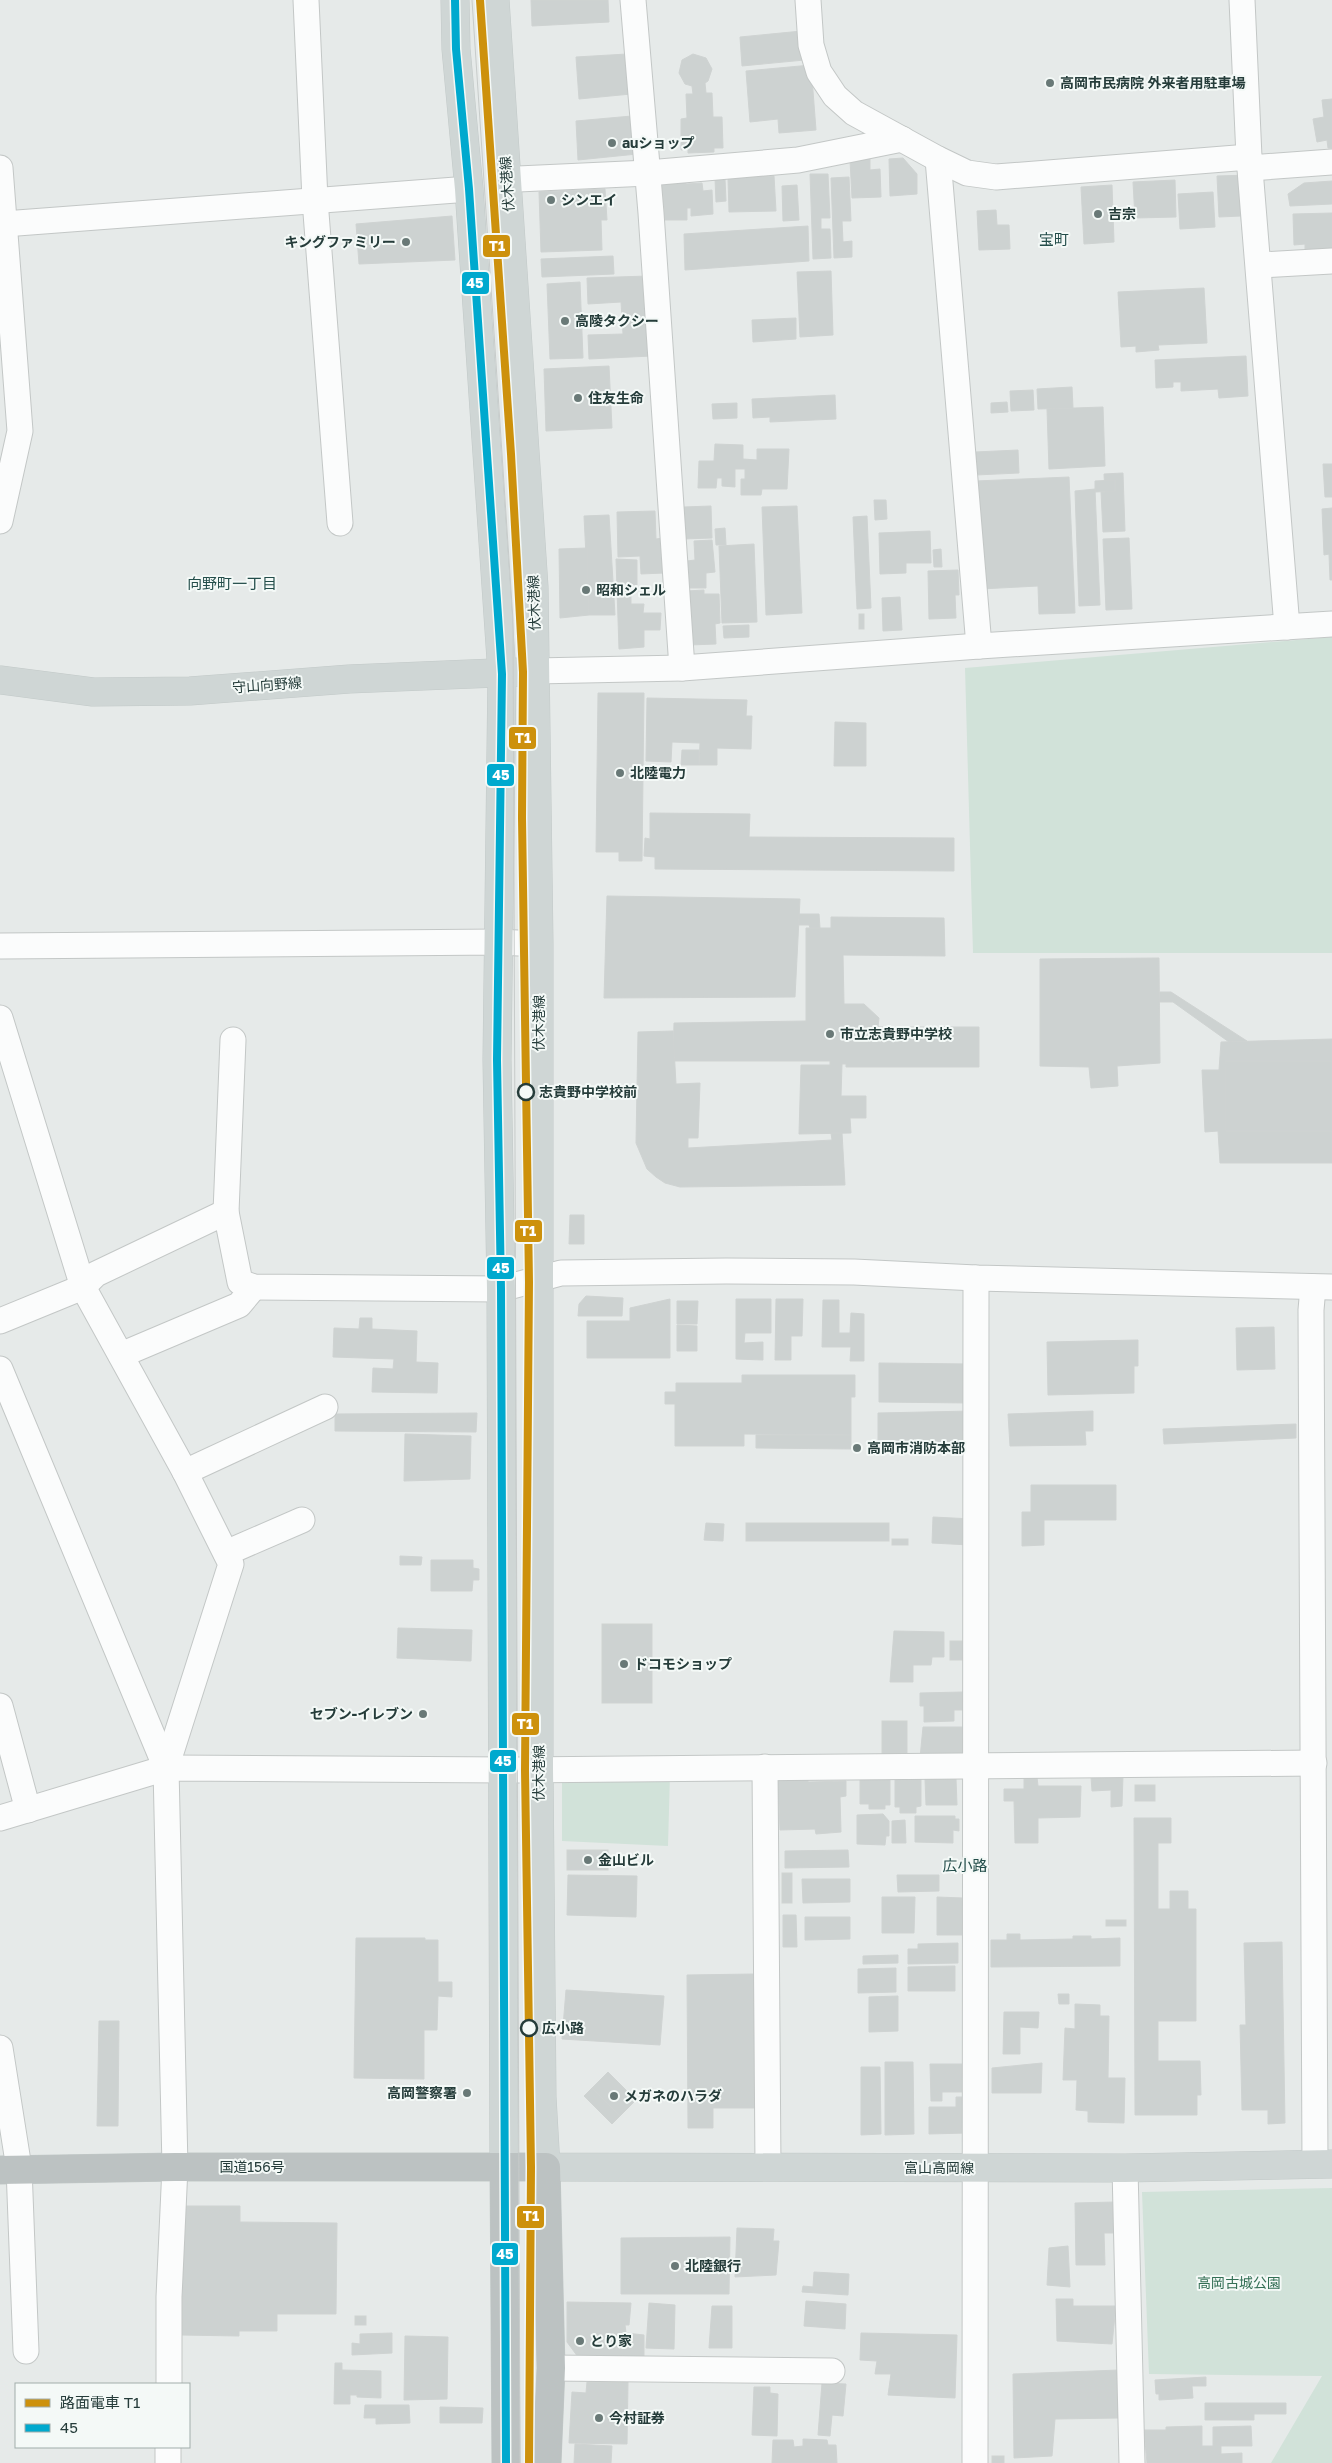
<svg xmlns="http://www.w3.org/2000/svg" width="1332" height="2463" font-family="'Golos Text','Noto Sans JP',sans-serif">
  <rect width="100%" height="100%" fill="#e6eae9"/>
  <g fill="#d1e2d9">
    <path d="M1332,637V953H973L965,668Z"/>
    <path d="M562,1772L670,1774L668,1846L562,1841Z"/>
    <path d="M1332,2188V2463H1271L1322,2376L1149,2374L1142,2192Z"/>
  </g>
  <g fill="#cdd2d1" stroke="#cfd3d2">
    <path d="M531,0H608L609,22L532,26Z"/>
    <path d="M812,30L815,59L742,66L740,37Z"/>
    <path d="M627,54L631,94L579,99L576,57Z"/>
    <path d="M693,54L706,58L712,69L708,81L705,83L706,93H712L713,117H722L723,148H714V152L688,153V149L681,150V119L687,118L686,94H693L692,86L685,84L679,73L682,60Z"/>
    <path d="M811,65L816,130L779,133L778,119L750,122L746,71Z"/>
    <path d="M1332,99V148H1328L1327,140L1317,142L1313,119L1324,117L1322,100Z"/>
    <path d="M643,115L647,153L578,160L576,121Z"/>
    <path d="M903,158L917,174V194L890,196L889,159Z"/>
    <path d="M870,159V170L880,169L881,197L852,198L850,160Z"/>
    <path d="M810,174H828L830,218H821V229H830L831,258L813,259Z"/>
    <path d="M1249,175L1264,229L1242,230L1241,216L1219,217L1217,176Z"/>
    <path d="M774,176L776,211L729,212L728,178Z"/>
    <path d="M849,177L851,221H842L843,242L852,241V257L834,258L831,178Z"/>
    <path d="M715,179H725L726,201L716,202Z"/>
    <path d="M685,180L686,184L702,183L703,191L712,190L713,214L691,216V208H687V220H665L662,181Z"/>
    <path d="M1175,180L1176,217L1135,218L1133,182Z"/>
    <path d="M1332,181V204L1290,206L1288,194L1304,183Z"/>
    <path d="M797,185L799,220L783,221L782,186Z"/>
    <path d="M1112,185L1114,242L1084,244L1081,187Z"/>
    <path d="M605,189L607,220H601L602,250L541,252L539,192Z"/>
    <path d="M1213,192L1215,227L1180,229L1178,194Z"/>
    <path d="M996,210L997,225H1009L1010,249L979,250L977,211Z"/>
    <path d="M1332,213V255L1305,256V244L1294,245L1293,214Z"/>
    <path d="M452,216L455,260L359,264L356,224Z"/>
    <path d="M808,226L809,261L685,270L684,234Z"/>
    <path d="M613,256L614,274L542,277L541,259Z"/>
    <path d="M831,271L833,335L800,337L797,272Z"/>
    <path d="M648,276L651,356L589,359L588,335L623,334L621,302L588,304L587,278Z"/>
    <path d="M580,282L583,358L550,359L547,284Z"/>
    <path d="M1204,288L1207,343L1158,345L1159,350L1136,352V346L1121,347L1118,292Z"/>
    <path d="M796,318V339L753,342L752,320Z"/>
    <path d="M1246,356L1248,396L1219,398L1218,389L1181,391V382H1173V387L1156,388L1155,360Z"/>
    <path d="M609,366L612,428L546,431L544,369Z"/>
    <path d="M1072,387L1073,408L1038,409L1037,389Z"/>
    <path d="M1033,390L1034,410L1011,411L1010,391Z"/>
    <path d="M835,395L836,419L770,422V417L753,418L752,399Z"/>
    <path d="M1007,402L1008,412L991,413V403Z"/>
    <path d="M737,403V418L713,419L712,404Z"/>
    <path d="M1103,407L1105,466L1049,469L1047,409Z"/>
    <path d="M715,444L743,445V459L757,460V449H789L787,489H762L761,495H741V479H745V469H735V487L722,486V478H717L716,488H698L699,461H714Z"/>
    <path d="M1018,450L1019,473L976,475L975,452Z"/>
    <path d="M1323,464H1332V497H1325Z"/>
    <path d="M1123,473L1125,531L1103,532L1101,492H1105L1104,474Z"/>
    <path d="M1069,477L1075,613L1039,614L1038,586L981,589L976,481Z"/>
    <path d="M1115,480V491L1095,492V481Z"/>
    <path d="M1095,489L1100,605L1079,606L1075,491Z"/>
    <path d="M874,500H886L887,519L875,520Z"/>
    <path d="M711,506L712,538L682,539L681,525H685L684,507Z"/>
    <path d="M797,506L802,613L766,615L762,507Z"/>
    <path d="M1332,508V580H1330L1329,554L1324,555L1322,509Z"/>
    <path d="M655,511L656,539L663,538L664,573L641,574L640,556L618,557L617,512Z"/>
    <path d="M609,515L615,615H589L584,516Z"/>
    <path d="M867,516L871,608L857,609L853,517Z"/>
    <path d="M725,528L726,545H716L715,529Z"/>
    <path d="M930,531L931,563H906V573L880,574L879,533Z"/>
    <path d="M1129,538L1132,609L1106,610L1103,539Z"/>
    <path d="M712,540L715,572L706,573V588H685L687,561L695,560L694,541Z"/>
    <path d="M754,544L757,622L722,623L719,546Z"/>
    <path d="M587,548L589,615L560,618L559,549Z"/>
    <path d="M941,549L942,567H934L933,550Z"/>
    <path d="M616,559L637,560V585H631V604H644L643,613H661L660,630H644V647L619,649Z"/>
    <path d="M958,570L959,595H955L956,618L929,619L928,571Z"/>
    <path d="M704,590V594H719L720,623L715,624L716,644L689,645L687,591Z"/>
    <path d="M900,597L902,630L883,631L882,598Z"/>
    <rect x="859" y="614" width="5" height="15"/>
    <path d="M749,625V637L724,638L723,626Z"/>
    <path d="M598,693H644L642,861H619V852H596Z"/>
    <path d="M647,698L747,700L746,716H752L751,749L717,748V765H699L700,743L672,742L671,762L646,761Z"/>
    <path d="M835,722L866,723V766H834Z"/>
    <path d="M682,750H699V765H681Z"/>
    <path d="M650,813L750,814L749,837L954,838V871L655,869V857L644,856L645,838L650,839Z"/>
    <path d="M607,896L800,899L795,997L604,998Z"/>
    <path d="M799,914H819L820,928H810L809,925H798Z"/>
    <path d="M831,917L944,918L945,956L843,955L844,1004H864L879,1018L878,1027H979V1067H846V1064H842L841,1096H866V1118H850L851,1133L799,1134L801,1065H830V1061H673L674,1023L806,1021V928H831Z"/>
    <path d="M1159,958L1160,1063L1117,1066L1118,1086L1091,1088L1089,1067L1040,1066V959Z"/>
    <path d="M1160,992H1171L1247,1041L1229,1042L1173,1002H1159Z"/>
    <path d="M673,1031L676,1084L700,1083L698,1138H688V1148L832,1140L831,1133H842L845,1185L680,1187L665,1183L656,1177L647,1169L636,1143L638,1032Z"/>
    <path d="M1332,1039V1163H1220L1218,1131L1205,1132L1202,1070H1219L1221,1042Z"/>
    <path d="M1225,1061H1332V1131H1226Z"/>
    <path d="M570,1215H584V1244H569Z"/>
    <path d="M586,1296L623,1298L622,1316H578L579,1304Z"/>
    <path d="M670,1299V1358H587V1321H630V1308Z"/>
    <path d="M736,1299H771V1333H745L744,1343L763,1342V1360L736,1359Z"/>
    <path d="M776,1299H803L802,1336H791V1360H775Z"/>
    <path d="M823,1300H839V1333H850L851,1313L864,1314V1361H850L851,1347H822Z"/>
    <path d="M677,1301H698L697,1324H677Z"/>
    <path d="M360,1318H372V1329L417,1331L416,1362L438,1363L437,1393L372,1392L373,1368L393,1369L394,1359L333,1357L334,1328L359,1329Z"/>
    <path d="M677,1325L697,1326V1351H677Z"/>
    <path d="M1274,1327L1275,1369L1237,1370L1236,1328Z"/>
    <path d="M1138,1340V1366H1134V1393L1048,1395L1047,1342Z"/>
    <path d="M879,1363L970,1364V1403L879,1402Z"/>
    <path d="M742,1375H855V1397H851V1435L744,1434V1446H675V1404H665V1392H676V1383H742Z"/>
    <path d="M972,1411V1451H931V1442L878,1443V1413Z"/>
    <path d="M1093,1411V1431H1085L1086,1445L1010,1446L1008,1414Z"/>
    <path d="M477,1413L476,1432L335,1431V1414Z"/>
    <path d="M1296,1424V1438L1164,1444L1163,1429Z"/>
    <path d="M405,1434L471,1436L470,1479L404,1481Z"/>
    <path d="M756,1435H851V1449L756,1448Z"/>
    <path d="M1031,1485H1116V1520H1044V1545L1022,1546V1512H1031Z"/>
    <path d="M933,1517L972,1519L970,1545L932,1543Z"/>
    <path d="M706,1523L724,1524L723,1541L704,1540Z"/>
    <rect x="746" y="1523" width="143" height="18"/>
    <rect x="892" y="1539" width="16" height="6"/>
    <path d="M400,1556L422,1557L421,1565H400Z"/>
    <path d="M431,1560H473V1568L479,1569V1580H473L472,1591H431Z"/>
    <rect x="602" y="1624" width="50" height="79"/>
    <path d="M398,1628L472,1630L471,1661L397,1658Z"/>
    <path d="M894,1631L944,1632V1657H932L931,1665H913V1682H890Z"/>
    <rect x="950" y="1641" width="13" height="19"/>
    <path d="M963,1692V1710H954V1721L924,1722V1706H920V1693Z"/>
    <rect x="882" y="1721" width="25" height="37"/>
    <path d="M923,1727H963L962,1759L920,1758Z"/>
    <path d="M1123,1776L1122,1806L1111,1807V1790L1092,1791L1091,1777Z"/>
    <path d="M890,1777V1805H885V1809H869V1804H860V1778Z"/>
    <path d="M895,1777H921V1806L916,1807V1813H900V1807H895Z"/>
    <path d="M1024,1777H1037L1038,1786H1081L1080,1817L1038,1818V1843H1015L1014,1801H1004V1789H1024Z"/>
    <path d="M808,1779V1782L846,1781V1796L840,1797L841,1832L816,1834L815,1829L780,1830L778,1780Z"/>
    <path d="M925,1779H956L957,1805H926Z"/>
    <rect x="1135" y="1785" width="20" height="16"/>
    <path d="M883,1814L889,1821V1836H886L885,1845L857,1844V1815Z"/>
    <path d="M915,1816H955V1819H959V1831L953,1830V1843L915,1842Z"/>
    <path d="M1134,1818H1171V1843H1158V1909H1170V1891H1188V1909H1196V2021H1158V2061H1200L1201,2095H1197V2115H1135Z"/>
    <path d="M905,1820L906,1843H892V1821Z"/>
    <rect x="567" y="1850" width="41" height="20"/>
    <path d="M848,1850L849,1867L785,1868V1851Z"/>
    <rect x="782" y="1873" width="10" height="30"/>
    <path d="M568,1875L637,1876L636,1917L567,1915Z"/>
    <path d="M897,1875H939V1891L898,1892Z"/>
    <path d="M802,1879H850V1902L803,1903Z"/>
    <path d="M882,1897H915L914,1933H882Z"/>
    <path d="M937,1897L963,1898L964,1935H937Z"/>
    <path d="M783,1915H796L797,1947H783Z"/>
    <path d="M805,1917H850V1939L805,1940Z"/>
    <rect x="1106" y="1920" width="20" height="6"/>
    <path d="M1007,1934H1020V1940L1073,1939V1936H1091V1939L1120,1938V1966L991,1967V1940H1007Z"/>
    <path d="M356,1938H425V1940H438V1982H452V1997L438,1996L437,2030H424V2079L354,2078Z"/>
    <path d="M1282,1942L1285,2123L1268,2124V2110H1242L1240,2025H1246L1244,1943Z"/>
    <path d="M958,1943V1963L908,1964V1949H918V1944Z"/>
    <path d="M898,1955V1963L863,1964V1956Z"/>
    <path d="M955,1966V1991H908V1967Z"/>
    <path d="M896,1968V1992L858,1993V1969Z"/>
    <path d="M754,1974L755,2108H713V2128H688L687,1975Z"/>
    <path d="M566,1990L664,1996L660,2045L562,2039Z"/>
    <path d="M1058,1994H1069V2004H1059Z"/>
    <path d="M898,1996V2031L869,2032V1997Z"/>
    <path d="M1075,2004L1100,2005V2016H1109L1108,2078H1125L1124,2123L1088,2122V2111L1076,2110L1077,2080H1063L1065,2028L1075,2029Z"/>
    <path d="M1004,2012H1039L1038,2028L1020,2027V2054H1003Z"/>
    <path d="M99,2021H119L118,2126H97Z"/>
    <path d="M885,2062H913L914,2134L885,2135Z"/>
    <path d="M1042,2063L1041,2093H992V2068Z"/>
    <path d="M930,2064H963V2092H942V2101H931Z"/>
    <path d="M861,2067H880L881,2134L861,2135Z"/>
    <path d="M608,2072L636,2100L620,2116L592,2088Z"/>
    <path d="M592,2088L620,2116L612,2124L584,2096Z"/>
    <path d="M956,2097H966V2133L929,2134V2107H956Z"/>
    <path d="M1115,2202L1116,2233H1104L1105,2265H1076L1075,2203Z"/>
    <path d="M184,2206H240V2222L337,2223L336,2314H277V2331H239V2336L182,2335Z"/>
    <path d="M737,2228L774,2229L773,2241H779L776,2275L735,2277Z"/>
    <path d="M730,2237L729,2294H621V2238Z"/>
    <path d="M1068,2246L1070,2287L1047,2285L1049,2248Z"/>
    <path d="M814,2272L849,2274L848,2295L802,2292L803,2286L813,2287Z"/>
    <path d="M1056,2299H1073V2306H1116L1112,2344L1057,2341Z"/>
    <path d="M806,2301L846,2304L845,2329L804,2326Z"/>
    <path d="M567,2302L631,2303L629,2325H625L626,2333L644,2335V2357H578L567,2342Z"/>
    <path d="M649,2303L675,2305L674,2349L646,2348Z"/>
    <path d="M712,2306H732V2348H709Z"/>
    <rect x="355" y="2316" width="11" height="9"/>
    <path d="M392,2333V2353L352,2355V2343L360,2344V2334Z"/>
    <path d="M861,2333L957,2335L955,2398L888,2395L891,2374H875L877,2361L860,2360Z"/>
    <path d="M405,2336L448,2337L447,2399L404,2400Z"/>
    <path d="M335,2363H342V2370L381,2371V2398L357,2397V2395H350V2404H334Z"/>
    <path d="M1119,2370L1118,2418L1055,2419L1052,2456L1014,2458L1013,2374Z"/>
    <path d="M1206,2377V2386H1192L1193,2398L1159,2400V2394H1156L1155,2380Z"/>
    <path d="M587,2382H628L627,2444L569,2443L572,2392L586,2393Z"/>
    <path d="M822,2383L846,2384L843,2416L832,2415L830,2436L818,2435Z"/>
    <path d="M754,2387H770V2393L778,2394L777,2436L752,2435Z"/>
    <path d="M1205,2403H1286V2414H1254V2420H1205Z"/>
    <path d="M365,2405H409L410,2423L376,2424V2418H364Z"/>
    <path d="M440,2407L483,2408L482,2423H440Z"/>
    <path d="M1202,2426V2446H1213V2427L1251,2426L1252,2446H1221V2454L1242,2453V2463H1147L1144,2430H1166V2427Z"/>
    <path d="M803,2439L827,2440L828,2445H836L837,2463H772L773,2440H793L794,2447L803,2446Z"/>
    <path d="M575,2444L612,2446L611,2463H574Z"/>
    <rect x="992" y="2456" width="12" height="7"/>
  </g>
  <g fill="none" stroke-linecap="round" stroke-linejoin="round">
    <defs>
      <g id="minor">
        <path d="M306,0L315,200L340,523"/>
        <path d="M633,0L651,213L682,668"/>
        <path d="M808,0L811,45L819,72L835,96L854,113L938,159L967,173L996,177L1249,157"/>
        <path d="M1242,0L1249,157L1287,627"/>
        <path d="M938,159L979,646"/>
        <path d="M0,168L20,431L0,521"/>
        <path d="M1250,168L1332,162"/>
        <path d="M518,179L648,173L798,160L902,139"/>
        <path d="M4,224L469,189"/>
        <path d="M1259,265L1332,261"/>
        <path d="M535,671L682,668L979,646L1332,624"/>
        <path d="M0,946L500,942L539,944"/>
        <path d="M0,1018L83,1287L185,1472L231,1564L166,1768L175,2167L169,2297V2384"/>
        <path d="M233,1040L226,1212L240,1282L254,1287L501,1289L561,1273L726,1271L854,1272L976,1278L1332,1287"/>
        <path d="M1313,1287L1311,1310L1315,2164"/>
        <path d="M0,1321L83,1287L96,1274L226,1212"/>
        <path d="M121,1355L239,1305L254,1287"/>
        <path d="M0,1369L166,1768"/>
        <path d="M185,1472L325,1407"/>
        <path d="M226,1553L302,1520"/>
        <path d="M0,1706L28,1810"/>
        <path d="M765,1767L768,2167"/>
        <path d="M0,1818L166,1768L517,1770L1314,1763"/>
        <path d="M0,2048L19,2168L26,2351"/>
        <path d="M1125,2168L1132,2463"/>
        <path d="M551,2368L832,2371"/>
        <path d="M168,2463V2447"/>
        <path d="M975,2463L976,1278"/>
      </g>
      <g id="major">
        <path d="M455,0L456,49L469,189L502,674L497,1060L501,1289L504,2168"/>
        <path d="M495,0L534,587L539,944V1768L542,2097L546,2167L1125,2168L1332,2164"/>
        <path d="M0,680L93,692L190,691L349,679L519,672"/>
      </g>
      <g id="highway">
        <path d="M504,2168L506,2463"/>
        <path d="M0,2170L175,2167H546L551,2368L547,2463"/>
      </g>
    </defs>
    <use href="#minor" stroke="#c3c7c6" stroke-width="27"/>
    <use href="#major" stroke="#c2c9c8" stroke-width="29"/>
    <use href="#highway" stroke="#c2c9c8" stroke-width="29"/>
    <use href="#minor" stroke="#fbfcfc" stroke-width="25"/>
    <use href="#major" stroke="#cfd6d5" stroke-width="28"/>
    <use href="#highway" stroke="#bcc2c2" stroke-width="28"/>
    <path stroke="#c7cbca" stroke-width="1" d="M472,0L513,620L520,2463"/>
    <defs>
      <path id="bus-1" d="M455,0L456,49L469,189L502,674L497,1060L501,1289L506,2463"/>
    </defs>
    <use href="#bus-1" stroke="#f4f9f7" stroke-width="11"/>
    <use href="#bus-1" stroke="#00a9ce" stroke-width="8"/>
    <defs>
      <path id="tram-1" d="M480,0L511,454L523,672L522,818L529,1282L525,1770L531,2167L529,2463"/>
    </defs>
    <use href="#tram-1" stroke="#f4f9f7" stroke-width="11"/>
    <use href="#tram-1" stroke="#cd910c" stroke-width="8"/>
  </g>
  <g fill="#697977" stroke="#f4f9f7" stroke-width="2">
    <circle cx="1050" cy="83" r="5"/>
    <circle cx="612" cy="143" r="5"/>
    <circle cx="551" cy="200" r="5"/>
    <circle cx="1098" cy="214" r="5"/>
    <circle cx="406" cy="242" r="5"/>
    <circle cx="565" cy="321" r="5"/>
    <circle cx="578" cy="398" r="5"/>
    <circle cx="586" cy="590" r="5"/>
    <circle cx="620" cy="773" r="5"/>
    <circle cx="830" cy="1034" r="5"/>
    <circle cx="857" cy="1448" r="5"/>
    <circle cx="624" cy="1664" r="5"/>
    <circle cx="423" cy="1714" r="5"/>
    <circle cx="588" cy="1860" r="5"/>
    <circle cx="467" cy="2093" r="5"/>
    <circle cx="614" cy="2096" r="5"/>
    <circle cx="675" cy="2266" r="5"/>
    <circle cx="580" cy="2341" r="5"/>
    <circle cx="599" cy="2418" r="5"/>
  </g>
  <g fill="#f4f9f7" stroke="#253c3a" stroke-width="2.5">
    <circle cx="526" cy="1092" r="8"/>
    <circle cx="529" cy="2028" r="8"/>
  </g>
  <g text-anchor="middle" stroke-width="4" stroke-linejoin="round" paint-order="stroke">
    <g font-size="14" font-weight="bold" fill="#253c3a" stroke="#f4f9f7" text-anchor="start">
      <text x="1060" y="88">高岡市民病院 外来者用駐車場</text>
      <text x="622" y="148">auショップ</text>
      <text x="561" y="205">シンエイ</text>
      <text x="1108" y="219">吉宗</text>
      <text x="396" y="247" text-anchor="end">キングファミリー</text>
      <text x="575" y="326">高陵タクシー</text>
      <text x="588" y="403">住友生命</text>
      <text x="596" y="595">昭和シェル</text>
      <text x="630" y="778">北陸電力</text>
      <text x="840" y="1039">市立志貴野中学校</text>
      <text x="867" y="1453">高岡市消防本部</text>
      <text x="634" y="1669">ドコモショップ</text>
      <text x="413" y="1719" text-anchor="end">セブン-イレブン</text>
      <text x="598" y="1865">金山ビル</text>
      <text x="457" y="2098" text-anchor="end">高岡警察署</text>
      <text x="624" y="2101">メガネのハラダ</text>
      <text x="685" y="2271">北陸銀行</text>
      <text x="590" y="2346">とり家</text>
      <text x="609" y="2423">今村証券</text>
    </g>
    <g font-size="14" fill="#253c3a" stroke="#f4f9f7">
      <text transform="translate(507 184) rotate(-94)" y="5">伏木港線</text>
      <text transform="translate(534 603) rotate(-92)" y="5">伏木港線</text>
      <text transform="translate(267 685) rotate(-4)" y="5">守山向野線</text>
      <text transform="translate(539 1023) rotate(-90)" y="5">伏木港線</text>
      <text transform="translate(539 1773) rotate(-90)" y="5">伏木港線</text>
      <text x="252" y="2172">国道156号</text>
      <text x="939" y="2173">富山高岡線</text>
    </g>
    <g font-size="14" font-weight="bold" fill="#253c3a" stroke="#f4f9f7" text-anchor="start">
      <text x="539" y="1097">志貴野中学校前</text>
      <text x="542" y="2033">広小路</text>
    </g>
    <g font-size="14" fill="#336f55" stroke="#f4f9f7">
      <text x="1239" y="2288">高岡古城公園</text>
    </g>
    <g font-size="15" fill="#234d4a" stroke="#f4f9f7">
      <text x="1054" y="245">宝町</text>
      <text x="232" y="589">向野町一丁目</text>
      <text x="965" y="1871">広小路</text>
    </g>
  </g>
  <g stroke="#f4f9f7" stroke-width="2">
    <rect x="482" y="234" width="29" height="24" rx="5" fill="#cd910c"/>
    <rect x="461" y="271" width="29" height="24" rx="5" fill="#00a9ce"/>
    <rect x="508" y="726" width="29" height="24" rx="5" fill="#cd910c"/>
    <rect x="486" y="763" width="29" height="24" rx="5" fill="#00a9ce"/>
    <rect x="514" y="1219" width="29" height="24" rx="5" fill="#cd910c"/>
    <rect x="486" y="1256" width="29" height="24" rx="5" fill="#00a9ce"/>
    <rect x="511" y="1712" width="29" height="24" rx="5" fill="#cd910c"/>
    <rect x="489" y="1749" width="28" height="24" rx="5" fill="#00a9ce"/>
    <rect x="516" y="2205" width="29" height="24" rx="5" fill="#cd910c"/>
    <rect x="491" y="2242" width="28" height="24" rx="5" fill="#00a9ce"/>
  </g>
  <g font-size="14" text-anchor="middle" font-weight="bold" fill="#fff">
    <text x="497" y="251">T1</text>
    <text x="475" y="288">45</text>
    <text x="523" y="743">T1</text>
    <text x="501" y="780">45</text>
    <text x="528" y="1236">T1</text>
    <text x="501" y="1273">45</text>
    <text x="525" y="1729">T1</text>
    <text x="503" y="1766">45</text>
    <text x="531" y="2221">T1</text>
    <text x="505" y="2259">45</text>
  </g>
  <rect x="15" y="2383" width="175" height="65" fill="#f4f9f7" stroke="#a1adab"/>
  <rect x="25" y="2399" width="25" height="8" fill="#cd910c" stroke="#a1adab"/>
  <text x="60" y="2408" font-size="15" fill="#253c3a">路面電車 T1</text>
  <rect x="25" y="2424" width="25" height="8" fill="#00a9ce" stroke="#a1adab"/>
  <text x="60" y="2433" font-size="15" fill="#253c3a">45</text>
</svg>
